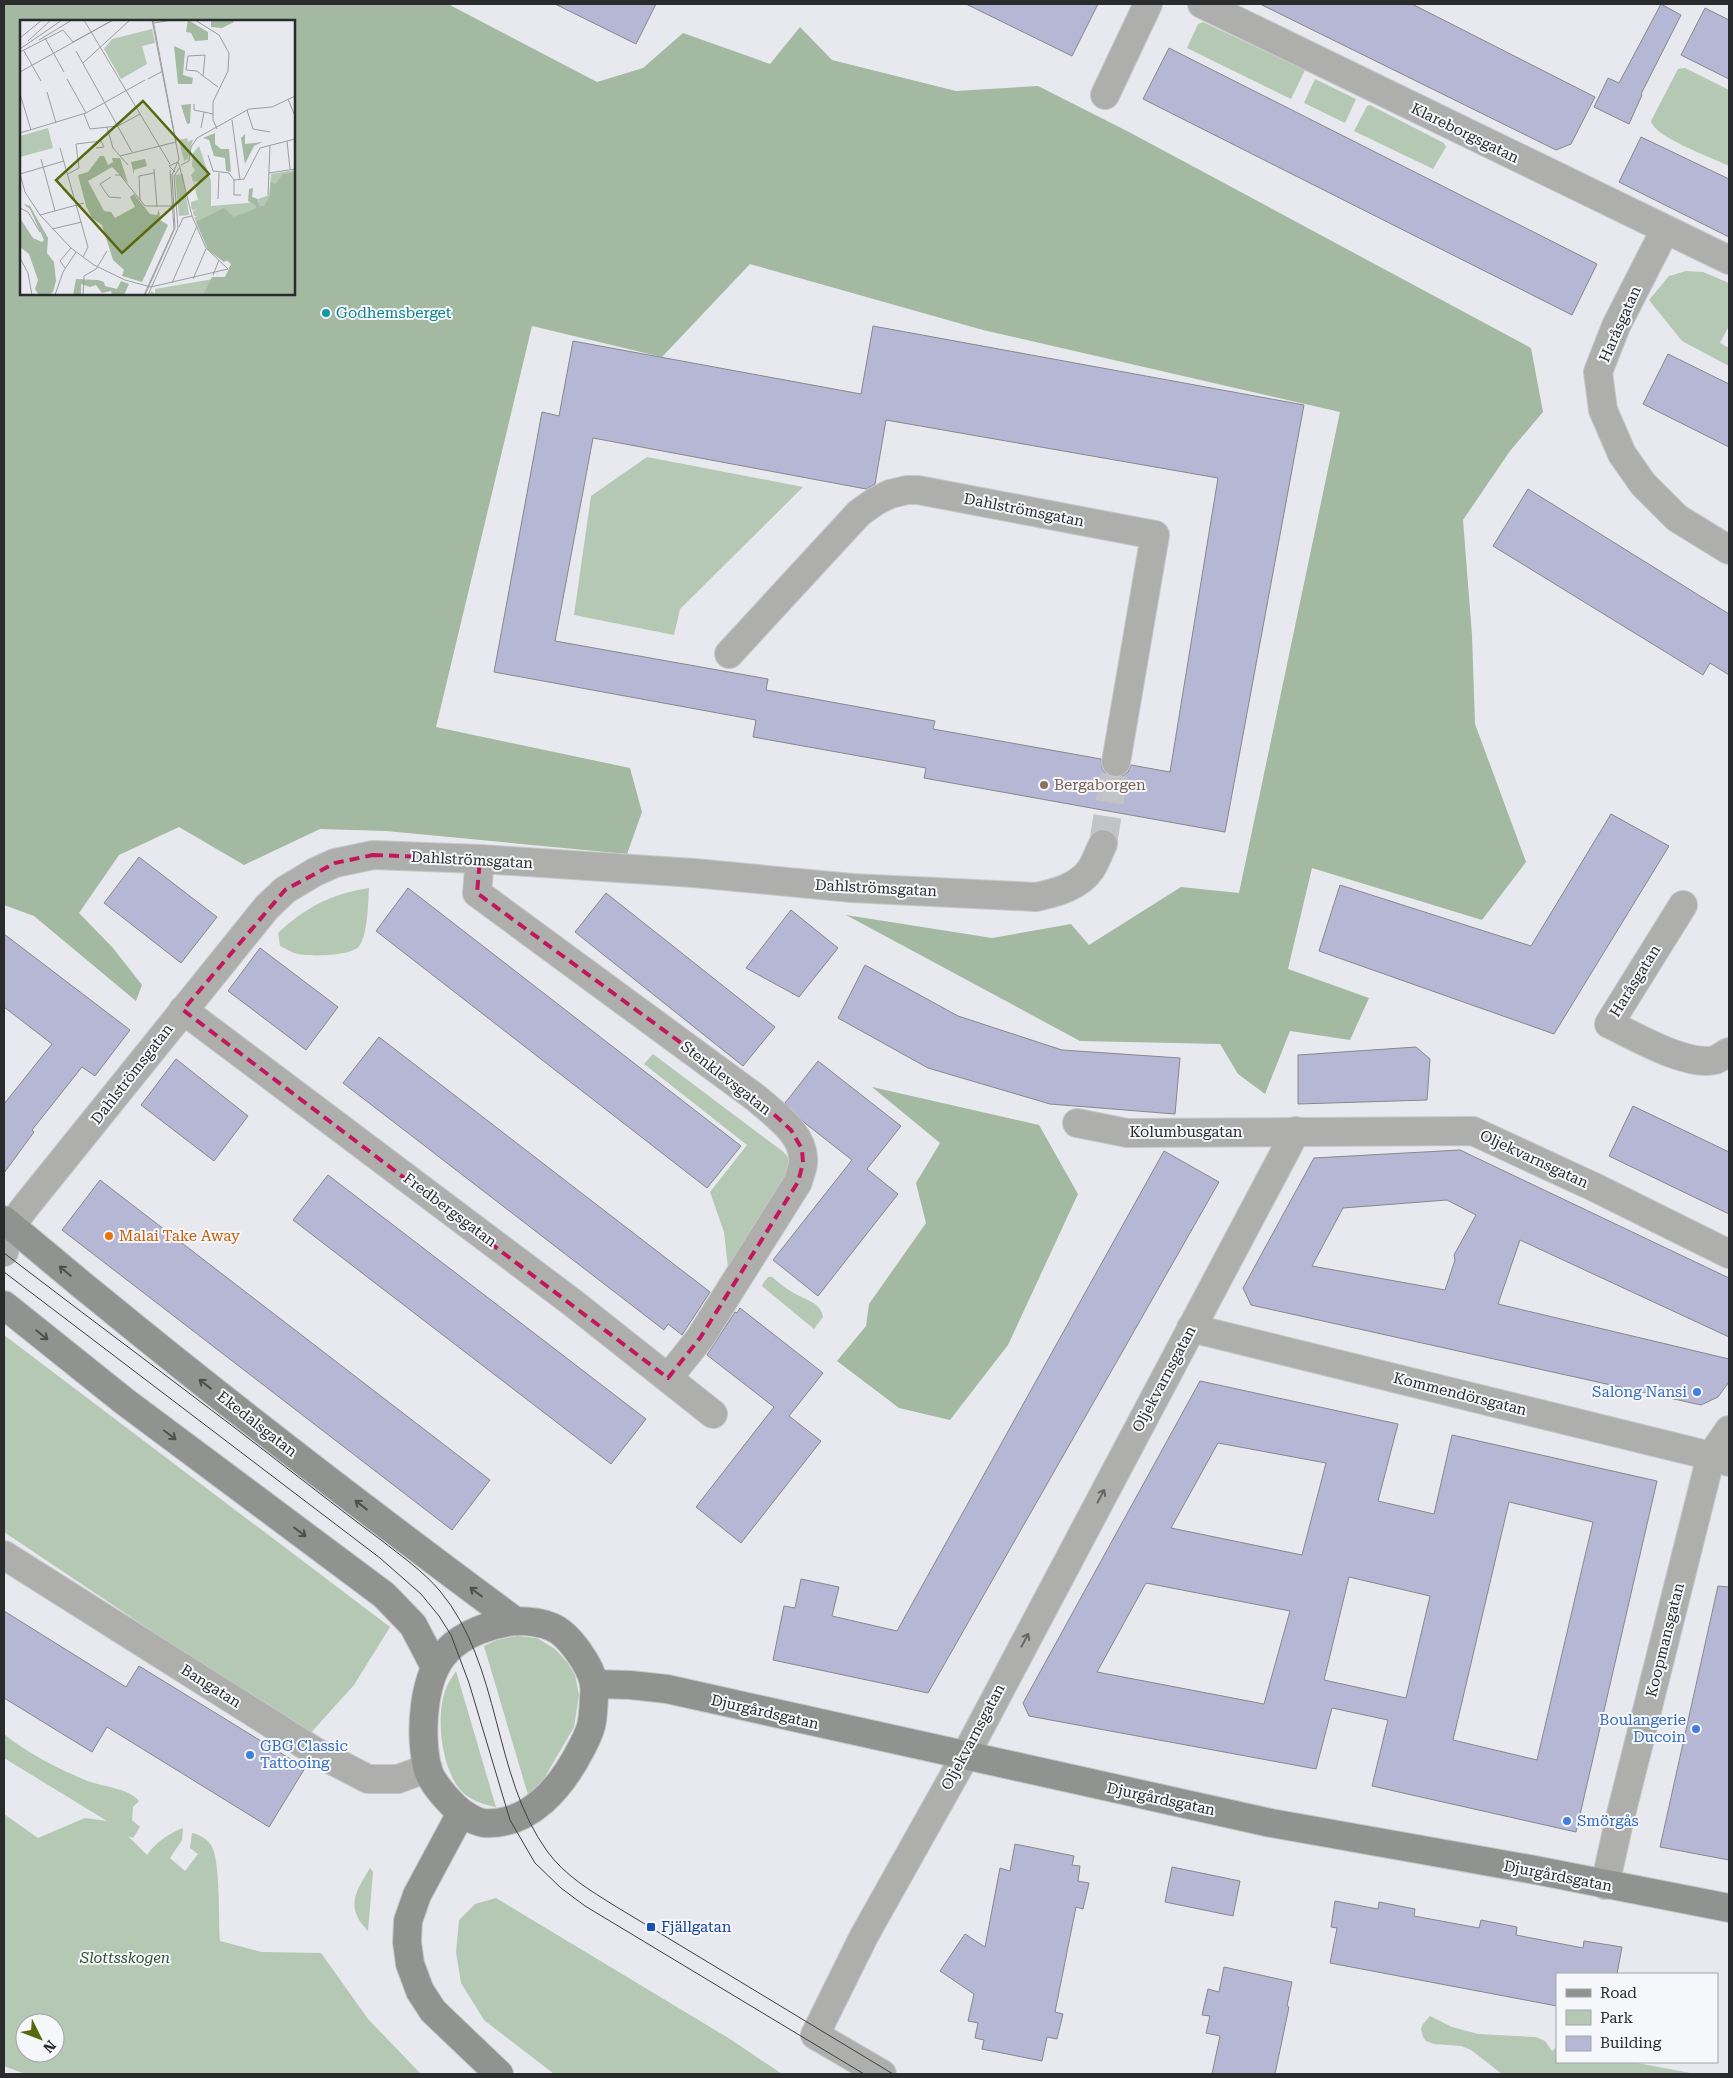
<svg xmlns="http://www.w3.org/2000/svg" width="1733" height="2078" font-family="'Roboto Serif',serif">
  <rect width="100%" height="100%" fill="#e8e9ee"/>
  <g fill="#b4c8b3" fill-rule="evenodd">
    <path d="M1203,22L1305,70L1291,99L1187,48L1198,24Z"/>
    <path d="M1685,68L1729,90V166C1713,158 1654,137 1651,121L1678,69Z"/>
    <path d="M1315,79L1356,99L1345,123L1304,103Z"/>
    <path d="M1370,105L1444,143L1446,147L1433,169L1354,131L1367,106Z"/>
    <path d="M1686,271L1703,272L1729,283V326L1720,343L1729,348V366L1682,341L1649,300L1669,276Z"/>
    <path d="M647,457L803,487L680,609L674,635L574,615L591,496Z"/>
    <path d="M369,888C368,904 368,931 360,945C353,957 306,957 294,953C289,951 285,948 280,946L278,933C306,907 331,894 369,888Z"/>
    <path d="M653,1054L774,1145C780,1149 788,1154 789,1161C793,1183 742,1248 728,1268L724,1232L710,1192L747,1145L644,1064Z"/>
    <path d="M768,1277H772C778,1282 785,1288 792,1292C803,1299 821,1302 823,1317L814,1329L763,1287L762,1285Z"/>
    <path d="M4,1335L390,1627L354,1685L308,1736L4,1532Z"/>
    <path d="M517,1636L537,1638L555,1649L567,1662L575,1675L579,1695L574,1727L538,1789L528,1795L484,1646L497,1640Z"/>
    <path d="M456,1671L496,1807C485,1805 476,1802 467,1796C442,1778 435,1719 445,1691C447,1684 452,1678 456,1671Z"/>
    <path d="M4,1734C27,1753 57,1768 85,1780C101,1787 127,1787 139,1801L133,1807L132,1820L140,1827L133,1838L128,1836L147,1855C156,1842 168,1834 183,1828L182,1840L170,1858L185,1871L198,1854L190,1848L192,1833C199,1834 207,1839 211,1845C221,1860 218,1921 220,1941L262,1952L321,1953L368,2019L421,2074H25L4,2066V1814L38,1838L85,1818L107,1821L4,1758ZM25,2023H55V2053H25Z"/>
    <path d="M370,1868L373,1872L368,1931C345,1907 355,1893 370,1868Z"/>
    <path d="M496,1898L730,2039L782,2074H554L484,2020L461,1983L456,1952L459,1920L475,1904Z"/>
    <path d="M1430,2016L1452,2027L1478,2034L1536,2037L1545,2041L1552,2051L1557,2047V2062H1632L1696,2074H1502L1471,2050L1461,2046L1434,2044L1426,2041L1423,2037L1421,2029L1423,2024Z"/>
  </g>
  <g fill="#a3b9a1" fill-rule="evenodd">
    <path d="M4,4H448L597,82L643,68L683,33L770,64L800,27L832,60L956,91L1038,86L1129,132L1531,348L1543,412L1510,451L1463,520L1472,635L1475,724L1526,862L1482,920L1312,868L1288,969L1369,998L1350,1040L1290,1031L1265,1094L1238,1074L1220,1044L1080,1041L846,915L992,938L1071,924L1089,945L1181,887L1239,893L1340,412L983,330L750,264L662,357L532,326L436,727L630,768L642,812L627,854L386,831L320,829L244,865L179,827L119,855L79,913L113,948L142,985L136,1001L34,916L4,905ZM21,21H294V294H21Z"/>
    <path d="M872,1087L1039,1125L1078,1194L1008,1345L950,1420L899,1408L837,1361L866,1326L869,1304L926,1223L916,1183L940,1143Z"/>
  </g>
  <g fill="#b6b7d4" stroke="#87878b" fill-rule="evenodd">
    <path d="M555,4H656L636,44Z"/>
    <path d="M966,4H1098L1072,56Z"/>
    <path d="M1260,4H1412L1595,97L1571,144L1556,150Z"/>
    <path d="M1661,4L1681,15L1641,94L1642,95L1629,124L1594,107L1608,78L1619,83Z"/>
    <path d="M1705,8L1729,20V79L1681,55Z"/>
    <path d="M1169,48L1597,264L1572,315L1143,99Z"/>
    <path d="M1641,137L1729,179V237L1619,182Z"/>
    <path d="M873,326L1304,405L1225,832L924,778L926,768L753,737L756,720L494,672L542,412L559,416L573,341L861,394ZM886,420L1218,478L1170,772L1131,765L1128,772L1122,776L1113,777L1106,774L1102,768L1101,759L933,729L935,721L766,690L768,679L555,641L593,438L866,489L875,484Z"/>
    <path d="M1668,354L1729,384V447L1643,404Z"/>
    <path d="M1528,489L1729,614V675L1710,663L1703,675L1493,546Z"/>
    <path d="M1611,814L1669,846L1554,1034L1319,951L1340,885L1531,946Z"/>
    <path d="M139,857L217,917L181,963L104,903Z"/>
    <path d="M408,888L741,1146L707,1188L376,931Z"/>
    <path d="M606,893L775,1027L743,1066L575,932Z"/>
    <path d="M791,910L838,948L799,997L746,968Z"/>
    <path d="M4,934L130,1030L95,1076L82,1067L32,1130L34,1132L4,1173V1104L52,1044L4,1007Z"/>
    <path d="M260,948L338,1007L306,1050L228,991Z"/>
    <path d="M865,965L958,1016L1062,1050L1180,1058L1175,1114L1050,1104L928,1068L838,1018Z"/>
    <path d="M379,1037L710,1292L682,1335L668,1324L664,1330L343,1083Z"/>
    <path d="M1416,1047L1430,1059L1427,1100L1298,1104V1055Z"/>
    <path d="M176,1059L248,1116L214,1161L141,1105Z"/>
    <path d="M818,1061L901,1126L867,1169L898,1194L818,1296L773,1260L852,1160L806,1124L785,1103Z"/>
    <path d="M1633,1106L1729,1152V1214L1609,1156Z"/>
    <path d="M1460,1150L1729,1278V1337L1520,1240L1498,1304L1729,1359V1382L1718,1397L1701,1405L1251,1305L1243,1288L1314,1158ZM1447,1200L1476,1215L1454,1255L1455,1260L1445,1290L1312,1266L1343,1208Z"/>
    <path d="M1164,1151L1219,1182L928,1693L773,1660L784,1606L795,1608L801,1579L839,1587L832,1616L897,1631Z"/>
    <path d="M328,1175L646,1419L611,1464L293,1220Z"/>
    <path d="M100,1180L490,1480L452,1530L62,1230Z"/>
    <path d="M740,1308L823,1373L789,1416L821,1441L741,1543L696,1507L774,1407L707,1355L735,1312L737,1313Z"/>
    <path d="M1200,1381L1398,1424L1378,1501L1434,1514L1452,1435L1657,1481L1576,1832L1372,1786L1388,1720L1332,1708L1316,1769L1029,1716L1023,1703ZM1218,1443L1326,1463L1302,1555L1171,1528ZM1509,1502L1593,1522L1537,1760L1453,1740ZM1349,1577L1430,1596L1406,1698L1324,1680ZM1146,1583L1290,1611L1264,1704L1097,1672Z"/>
    <path d="M1718,1586L1729,1587V1860L1660,1847Z"/>
    <path d="M4,1611L126,1687L139,1666L305,1768L269,1827L107,1727L92,1752L4,1698Z"/>
    <path d="M1015,1844L1074,1856L1072,1865L1080,1866L1078,1881L1089,1883L1083,1909L1076,1907L1055,2012L1063,2014L1057,2039L1047,2037L1042,2061L982,2049L984,2040L975,2038L978,2023L968,2021L974,1994L940,1971L965,1934L985,1947L1000,1868L1010,1871Z"/>
    <path d="M1172,1867L1240,1881L1233,1916L1165,1902Z"/>
    <path d="M1335,1901L1378,1909L1379,1902L1415,1909L1414,1916L1479,1928L1481,1920L1517,1927L1516,1935L1583,1948L1584,1941L1622,1947L1617,1974H1557V2006L1330,1963L1337,1928L1331,1927Z"/>
    <path d="M1224,1967L1292,1982L1287,2006L1289,2007L1275,2074H1212L1220,2036L1206,2033L1210,2016L1202,2015L1208,1989L1219,1992Z"/>
  </g>
  <g fill="none" stroke-linecap="round" stroke-linejoin="round">
    <path stroke="#c2c3c7" stroke-width="28" stroke-dasharray="28 14" stroke-linecap="butt" d="M1103,844L1116,762"/>
    <defs>
      <g id="street">
        <path d="M1202,4L1729,260"/>
        <path d="M1105,95L1148,4"/>
        <path d="M1665,230L1616,326L1598,372L1603,410L1622,454L1643,484L1677,518L1729,550"/>
        <path d="M729,654L859,513L876,501L890,494L907,490H918L1155,535L1116,762"/>
        <path d="M480,859L477,893L756,1098C774,1114 806,1135 803,1163C803,1169 799,1176 798,1182L700,1338L668,1378"/>
        <path d="M1683,905L1609,1024C1635,1036 1687,1067 1715,1060C1720,1058 1725,1054 1729,1052"/>
        <path d="M183,1010L573,1303L713,1414"/>
        <path d="M1077,1123L1127,1133L1473,1131L1594,1187L1729,1254"/>
        <path d="M4,1252L11,1226L26,1206L267,907L285,890L315,872L335,863L373,855L480,859L694,873L852,888L1036,897C1055,893 1079,887 1091,869C1096,861 1099,852 1103,844"/>
        <path d="M1191,1328L1711,1456L1729,1462"/>
        <path d="M4,1555L316,1752L368,1779H398L428,1768"/>
        <path d="M1605,1885L1619,1822L1711,1456L1729,1430"/>
        <path d="M882,2074L815,2035L818,2029L864,1936L965,1756L1296,1131"/>
      </g>
      <g id="secondary">
        <path d="M4,1220C37,1247 69,1275 103,1302C237,1412 376,1518 515,1621"/>
        <path d="M4,1305L124,1401L384,1595L413,1625L435,1667"/>
        <path d="M515,1621C527,1621 541,1622 552,1627C569,1634 591,1666 594,1684C595,1688 593,1716 592,1721C591,1731 585,1741 581,1749C562,1786 530,1826 484,1823C475,1822 461,1813 455,1807C444,1796 431,1782 427,1767C420,1733 422,1676 447,1651C464,1633 491,1624 515,1621Z"/>
        <path d="M594,1684L630,1685L667,1689L1271,1823L1535,1870L1729,1908"/>
        <path d="M461,1813L417,1895L408,1921L407,1942L410,1964L420,1991L433,2011L499,2074"/>
      </g>
    </defs>
    <use href="#street" stroke="#c6c7cb" stroke-width="30"/>
    <use href="#secondary" stroke="#c6c7cb" stroke-width="30"/>
    <use href="#street" stroke="#aeafad" stroke-width="28"/>
    <use href="#secondary" stroke="#919390" stroke-width="28"/>
    <g stroke="#3e3f41" stroke-width="1">
      <path d="M4,1253C107,1332 212,1409 314,1489C336,1506 358,1523 381,1540C401,1556 423,1571 440,1591C502,1666 492,1775 547,1851C564,1875 591,1891 615,1906L893,2074"/>
      <path d="M4,1272L380,1558L421,1594L439,1616L451,1635L469,1683L510,1820L535,1863L561,1888L585,1906L864,2074"/>
    </g>
  </g>
  <defs><path id="oneway-shaft" d="M-6 0H5M1.5-3L5.5 0L1.5 3" fill="none" stroke-width="1.6" stroke-linecap="round" stroke-linejoin="round" transform="scale(1.25)"/></defs>
  <g stroke="#4e4f4f">
    <use href="#oneway-shaft" transform="translate(65 1271) rotate(-140)"/>
    <use href="#oneway-shaft" transform="translate(42 1335) rotate(39)"/>
    <use href="#oneway-shaft" transform="translate(205 1384) rotate(-142)"/>
    <use href="#oneway-shaft" transform="translate(170 1435) rotate(37)"/>
    <use href="#oneway-shaft" transform="translate(361 1505) rotate(-142)"/>
    <use href="#oneway-shaft" transform="translate(300 1532) rotate(37)"/>
    <use href="#oneway-shaft" transform="translate(476 1592) rotate(-143)"/>
  </g>
  <g stroke="#656666">
    <use href="#oneway-shaft" transform="translate(1101 1496) rotate(-62)"/>
    <use href="#oneway-shaft" transform="translate(1025 1640) rotate(-62)"/>
  </g>
  <path fill="none" stroke="#c2185b" stroke-width="4" stroke-dasharray="10 6" stroke-linejoin="round" d="M373,855L480,859L477,893L756,1098L791,1130L802,1149L803,1163L798,1182L700,1338L668,1378L183,1010L285,890L335,863Z"/>
  <circle fill="#0f9aa8" stroke="#f5f7fb" stroke-width="2" cx="326" cy="313" r="5"/>
  <circle fill="#8d6e63" stroke="#f5f7fb" stroke-width="2" cx="1044" cy="785" r="5"/>
  <circle fill="#e8710a" stroke="#f5f7fb" stroke-width="2" cx="109" cy="1236" r="5"/>
  <g fill="#3f7fe0" stroke="#f5f7fb" stroke-width="2">
    <circle cx="1697" cy="1392" r="5"/>
    <circle cx="1696" cy="1729" r="5"/>
    <circle cx="250" cy="1755" r="5"/>
    <circle cx="1567" cy="1821" r="5"/>
  </g>
  <rect fill="#1a4fb4" stroke="#f5f7fb" stroke-width="2" x="646" y="1922" width="10" height="10" rx="2.5"/>
  <g text-anchor="middle" stroke-width="4" stroke-linejoin="round" paint-order="stroke">
    <g font-size="15" fill="#2a2b2c" stroke="#f5f7fb">
      <text transform="translate(1465 133) rotate(26)" y="5">Klareborgsgatan</text>
      <text transform="translate(1620 324) rotate(-66)" y="5">Haråsgatan</text>
      <text transform="translate(1024 510) rotate(11)" y="5">Dahlströmsgatan</text>
      <text transform="translate(472 860) rotate(3)" y="5">Dahlströmsgatan</text>
      <text transform="translate(876 888) rotate(3)" y="5">Dahlströmsgatan</text>
      <text transform="translate(1635 981) rotate(-58)" y="5">Haråsgatan</text>
      <text transform="translate(132 1074) rotate(-52)" y="5">Dahlströmsgatan</text>
      <text transform="translate(726 1078) rotate(38)" y="5">Stenklevsgatan</text>
      <text x="1186" y="1137">Kolumbusgatan</text>
      <text transform="translate(1534 1159) rotate(25)" y="5">Oljekvarnsgatan</text>
      <text transform="translate(450 1210) rotate(37)" y="5">Fredbergsgatan</text>
      <text transform="translate(1164 1379) rotate(-62)" y="5">Oljekvarnsgatan</text>
      <text transform="translate(1460 1394) rotate(14)" y="5">Kommendörsgatan</text>
      <text transform="translate(257 1424) rotate(38)" y="5">Ekedalsgatan</text>
      <text transform="translate(1665 1640) rotate(-76)" y="5">Koopmansgatan</text>
      <text transform="translate(211 1686) rotate(32)" y="5">Bangatan</text>
      <text transform="translate(765 1712) rotate(13)" y="5">Djurgårdsgatan</text>
      <text transform="translate(973 1737) rotate(-62)" y="5">Oljekvarnsgatan</text>
      <text transform="translate(1161 1799) rotate(12)" y="5">Djurgårdsgatan</text>
      <text transform="translate(1558 1876) rotate(11)" y="5">Djurgårdsgatan</text>
    </g>
    <g font-size="15" fill="#0d838f" stroke="#f5f7fb" text-anchor="start">
      <text x="336" y="318">Godhemsberget</text>
    </g>
    <g font-size="15" fill="#785e54" stroke="#f5f7fb" text-anchor="start">
      <text x="1054" y="790">Bergaborgen</text>
    </g>
    <g font-size="15" fill="#c56008" stroke="#f5f7fb" text-anchor="start">
      <text x="119" y="1241">Malai Take Away</text>
    </g>
    <g font-size="15" fill="#366cbe" stroke="#f5f7fb" text-anchor="end">
      <text x="1687" y="1397">Salong Nansi</text>
      <text x="1686" y="1725">Boulangerie<tspan x="1686" dy="17">Ducoin</tspan></text>
      <text x="260" y="1751" text-anchor="start">GBG Classic<tspan x="260" dy="17">Tattooing</tspan></text>
      <text x="1577" y="1826" text-anchor="start">Smörgås</text>
    </g>
    <g font-size="15" fill="#164399" stroke="#f5f7fb" text-anchor="start">
      <text x="661" y="1932">Fjällgatan</text>
    </g>
    <g font-size="15" font-style="italic" fill="#2f512d" stroke="#f5f7fb">
      <text x="125" y="1963">Slottsskogen</text>
    </g>
  </g>
  <g transform="translate(20 20)">
    <rect width="275" height="275" fill="#e8e9ee"/>
    <path d="M132,9L135,23L122,26L127,44L101,59L84,29L92,19ZM28,108L33,128L0,137V116ZM167,118L168,122L173,119L168,139L164,141L159,120ZM179,126L191,161V186L239,182L238,179L249,175L251,154L275,150V275H130L131,271L135,274V269L205,257L210,252L211,243L191,232L174,197L178,196H174L173,192L178,187L173,191L171,187V182L178,180L175,169L177,168L178,162L174,161L175,168L171,155L175,150L172,146L173,133ZM163,154L169,195L159,196L155,155Z" fill="#b4c8b3"/>
    <path d="M168,0L188,12V20L175,21L171,13L166,12ZM191,0H213L214,2L202,8L191,7ZM154,26L165,31L163,55L173,58L172,64H158ZM171,84L170,103L167,104L161,85ZM195,113V124L201,129H209L211,152L206,151L205,138L194,136L189,120L183,118ZM225,114V124L243,122L234,126L225,144L221,118ZM80,136H84L88,145L93,142L92,138H100L108,163L92,147L68,161L84,191L91,192L95,198L115,187L110,177L114,174L130,194L137,195L139,189L140,200L148,205L122,262L102,256L104,250L93,240L82,205L72,198L66,186L58,155L68,152ZM125,139L127,146L114,150V155L111,142ZM275,152V275H183L192,257H205L211,244L207,240L204,242L188,230L176,202L204,188L214,197L235,189L237,186L228,181L229,169L233,168L232,177L238,179L239,186H244L250,176L251,162L255,164L263,154ZM3,184L10,186L28,218L27,233L34,242L36,261L33,272L29,275H19L15,269L18,260L9,234L0,227V198L13,218L22,222L24,220L10,189ZM56,259L78,260L84,262L85,266L97,269L101,261L109,264L104,275H92L91,271L82,273L76,265L70,267L61,264V274L53,275Z" fill="#a3b9a1"/>
    <path fill="none" stroke="#9c9da0" stroke-width="1" d="M64,0L150,144M175,0L199,15L209,33L208,51L193,82V100L197,109M134,3L152,0M0,18L22,0M25,18L44,52M19,20L52,0M8,21L31,0M0,29L42,0M4,31L21,61M56,31L112,132M0,32L43,10L53,22L93,0M63,43L110,0M0,52L93,0M183,56L185,35L168,36L166,50L177,51L183,56L198,67M47,59L66,93M128,59L143,51M27,72L36,103M0,74L11,110M268,79L275,96M174,84V90L184,92M227,90L233,109L250,112M64,94L70,109L98,106L120,94M212,100L220,160M87,107L93,128L108,145M181,108L184,92L193,94M0,113L66,93L125,60M267,121L270,149M40,128L68,227L63,237M188,135L193,151L209,153L214,160M100,136L156,122L133,0M21,139L35,191M44,141L0,154L5,172L20,195L51,228L74,245L105,260L131,267L208,249L186,228L172,196L160,148M161,145L169,141L171,127L177,118L229,89L252,87L275,76M134,149L137,187M249,153L275,149M48,154L59,148L56,124L81,121L84,127L76,128M95,155H100L125,186H153M91,157L80,164L89,177L101,178M224,159L240,128L275,119M221,175H214V160L224,159M248,175L250,125M198,179L199,153M120,180L119,156L134,153M0,188L8,192L20,212M20,195L64,183M159,207L163,198L172,196M32,209L62,202M0,238L8,253L12,275M45,248L40,241L51,228M193,255L199,240M173,259L186,229M152,263L177,206M35,275L43,252L56,232M63,275L64,256L76,249L87,231M124,275L154,209L150,150M125,275L155,208L152,155L159,139L132,0M128,275L158,208L154,156L160,147L158,142L149,146L155,152"/>
    <path fill="#59670d" fill-opacity="0.15" stroke="#59670d" stroke-width="2.5" d="M123,81L189,154L102,233L36,160Z"/>
    <rect width="275" height="275" fill="none" stroke="#2a2b2c" stroke-width="2.5"/>
  </g>
  <rect width="1733" height="2078" fill="none" stroke="#2a2b2c" stroke-width="10"/>
  <rect x="1556" y="1973" width="162" height="90" fill="#f5f7fb" stroke="#a4a5a8"/>
  <rect x="1566" y="1989" width="25" height="8" fill="#919390" stroke="#a4a5a8"/>
  <text x="1600" y="1998" font-size="15" fill="#2a2b2c">Road</text>
  <rect x="1566" y="2010" width="25" height="15" fill="#b4c8b3" stroke="#a4a5a8"/>
  <text x="1600" y="2023" font-size="15" fill="#2a2b2c">Park</text>
  <rect x="1566" y="2036" width="25" height="15" fill="#b6b7d4" stroke="#a4a5a8"/>
  <text x="1600" y="2048" font-size="15" fill="#2a2b2c">Building</text>
  <g transform="translate(40 2038) rotate(132)"><circle r="24" fill="#f5f7fb" stroke="#a4a5a8"/>
  <path d="M0-4L9 19L0 12L-9 19Z" fill="#59670d"/>
  <text y="-8" font-size="14" font-weight="bold" text-anchor="middle" fill="#2a2b2c">N</text>
  </g>
</svg>
